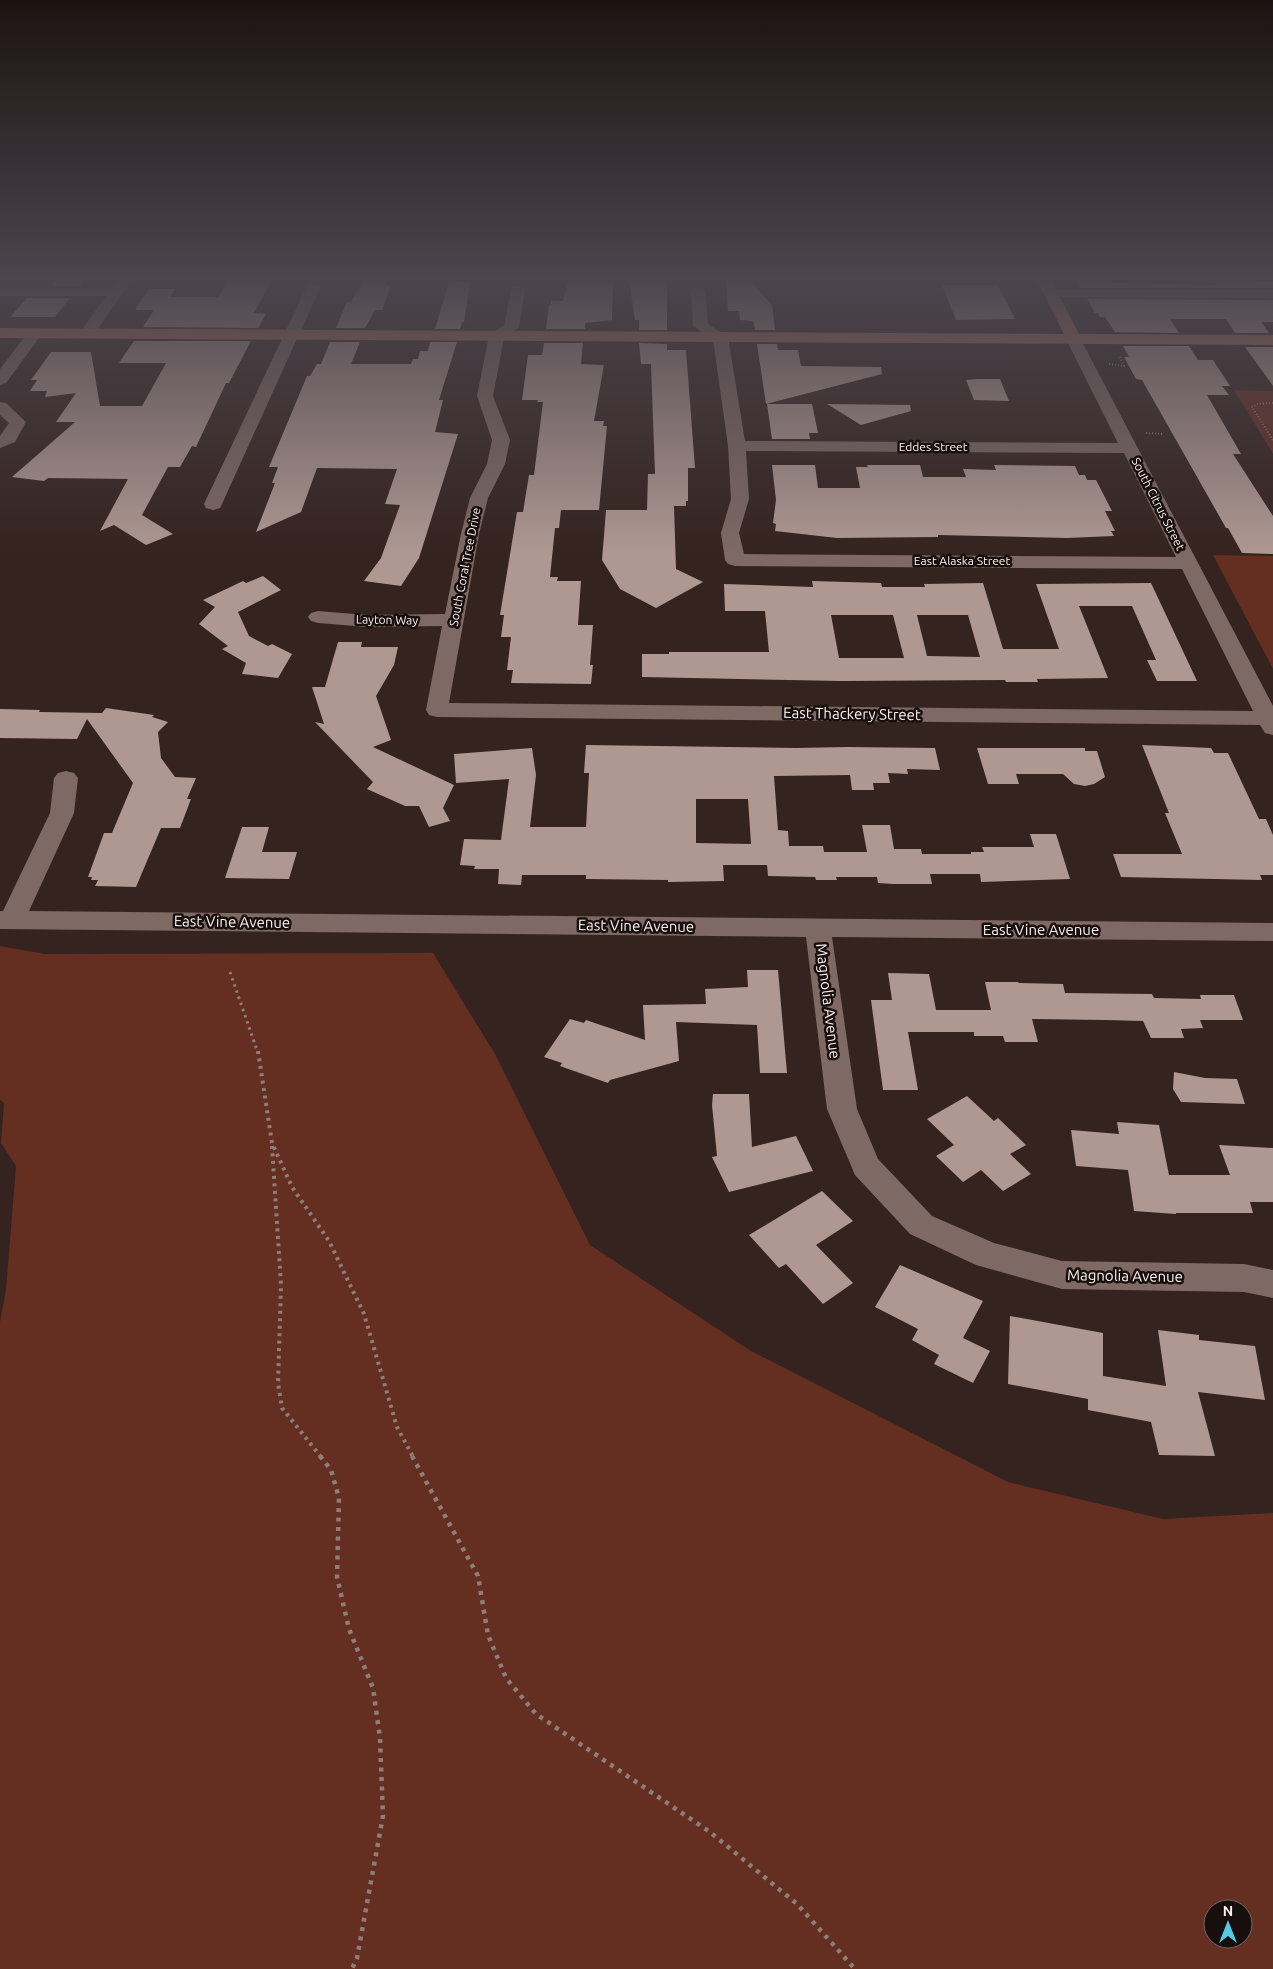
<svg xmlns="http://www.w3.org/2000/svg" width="1273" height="1969" font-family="Ubuntu,sans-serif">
  <rect width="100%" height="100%" fill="#35231f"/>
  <g fill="#642e21" fill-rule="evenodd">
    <path d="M1234,390L1273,391V454Z"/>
    <path d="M1213,555L1273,556V669Z"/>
    <path d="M0,946L45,954L433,953L495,1054L590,1245L751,1351L1008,1482L1163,1519L1273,1513V1969H0V1322L6,1290L16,1166L1,1143L4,1103L0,1100ZM1213,1909H1243V1939H1213Z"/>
  </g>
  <g fill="#af9892" fill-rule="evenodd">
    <path d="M57,280H84L79,286H52Z"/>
    <path d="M228,280H272L254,313L266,314L258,328L143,327L154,310H135L149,289H175L170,297H218Z"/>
    <path d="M363,280H387L385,285H391L382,310H375L365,328H336L347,302H351Z"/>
    <path d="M569,280H613L612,320L585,323V329H546L549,305H551V301H563Z"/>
    <path d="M629,280H667V330H639V320H635Z"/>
    <path d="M726,280H750L772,305L775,330H755L753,321L740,320L739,311H728Z"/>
    <path d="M1213,280H1255L1257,282H1273V288H1081L1078,282L1218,285Z"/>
    <path d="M449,282H470L464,322H462L460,329H435Z"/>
    <path d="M942,285H998L1015,319L956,320Z"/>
    <path d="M27,298H70L55,317H10Z"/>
    <path d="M1087,299L1273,300V322H1261L1269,333H1235L1226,319H1170L1179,333L1115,332L1105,317H1100L1098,313H1095Z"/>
    <path d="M134,341H251L229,383H226L196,447L192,446L180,467H168L142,515L173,534L146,545L114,525L100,531L128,479L48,478L44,481L12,477L75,422H56L76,393L45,397L47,391H30L37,380H31L51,352H91L100,406H142L166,363H119Z"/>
    <path d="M330,342H360L351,364H411L413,359H418L420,351H428L430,342H457L439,400H443L435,432L458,434L419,558L401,586L364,581L381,558L400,505L385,504L397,469L317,468L301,512L256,532L275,483H272L278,467H269L307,376H310L317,364H321Z"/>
    <path d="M544,343H583L581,364L604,365L594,421H604L603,426H607L599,510H561L559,528H555L550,577H558L557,581H581L578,625H593L590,665H593L591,684L511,683L513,670H507L511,637H501L504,615H500L517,512H523L529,475H534L543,402H537L538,400H522L528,355H542Z"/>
    <path d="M639,343L667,344V350H686L695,468H688V501H686V506H674L676,569L703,582L656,608L620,589L602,560L606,510H647L648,474H655L651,364H641Z"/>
    <path d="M757,344H777L778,350H798L801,366L881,367L882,374L766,404Z"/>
    <path d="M1123,346H1189L1198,360H1213L1230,386H1222L1229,395H1207L1241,454H1233L1273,516V554L1242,553L1228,528H1226L1142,380L1136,379L1124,357H1129Z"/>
    <path d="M1245,347H1273V386Z"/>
    <path d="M976,379H1000L1009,401L974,400L966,380Z"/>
    <path d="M767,404H812L818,433H809L810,439H772Z"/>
    <path d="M827,404L910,405L911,411L861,425Z"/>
    <path d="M772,465H815L818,488H860L856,467H868L867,465H920L923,477H966L963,469L996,470L994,465L1075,466L1079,475H1085L1087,480H1096L1112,511H1105L1115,531H1111L1114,536L1067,538L938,535V537L837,538L775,531L776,524L773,523L776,500Z"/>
    <path d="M263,576L281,590L238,612L249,636L268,646L272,644L292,654L278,678L242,674L246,663L222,649L228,646L199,624L215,607L203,600L243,581L246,583Z"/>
    <path d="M812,581L881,583L882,587H925L924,584L983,583L1003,649H1059L1036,584L1151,583L1197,681H1157L1147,660H1156L1132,606H1079L1108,678L1037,679L1038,682H1006L1005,680L841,681L642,677V654H669V652H769L765,611H725L724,584L813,587ZM831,615H893L904,658H839ZM917,615H968L980,657L927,656Z"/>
    <path d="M338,642H362L361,647H398L394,665L376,696L391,740L373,747L454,785L443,808L450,821L429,827L419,806H405L367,789L373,782L315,722L324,724L312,687H325Z"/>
    <path d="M106,708L154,715L152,717L168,722L158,732L161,758L175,777L196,778L187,799H191L180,828H161L136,887L95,886L98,880H91L92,877H88L104,833H112L133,783L87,719L77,739L0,738V709L40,710L39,712L102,713Z"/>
    <path d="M586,745L796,748L847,747L935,748L940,770L907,769L908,774L888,773L890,783H873L874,790H852L850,775L774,776L778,830L788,831L789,846H823L824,852H867L862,825H890L894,849H921L922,854H971V852H984L982,847H1034L1030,834H1056L1070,879L981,882L980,874H930L932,884H893L878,883L877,877H836L837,880H816L815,877L768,876L767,865H723L724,881L668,882V880L586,879V875H522L521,885L498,884L499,869H474L475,866L460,865L464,839L501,840L509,779L456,783L454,754L532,748L536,775L530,827H586L589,773H584ZM696,799H748L751,844L696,843Z"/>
    <path d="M1142,745L1211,748L1214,753H1228L1259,819H1266L1273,835V875H1260L1262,880L1121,877L1113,854H1182L1165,813H1169Z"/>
    <path d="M977,748H1085V751H1097L1105,777L1094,784L1085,786L1074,784L1063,774H1016L1019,784H988Z"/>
    <path d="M242,827H269L262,852H297L289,879L225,878Z"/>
    <path d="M747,970H778L787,1073H760L757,1025L676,1022L679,1061L610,1080L608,1083L560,1066L562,1063L544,1057L570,1019L584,1023L586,1020L645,1040L643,1005L706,1004L705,989L748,987Z"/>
    <path d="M888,973L929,974L936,1010H991L985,982H1018L1019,983L1063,984L1065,993L1152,994L1154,998L1201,999L1200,995H1234L1243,1020H1200L1203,1028L1181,1029L1184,1038H1151L1143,1021L1105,1020L1032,1019L1038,1042H1005L1003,1036H974V1032H908L918,1090H883L871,1000H892Z"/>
    <path d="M1174,1072L1205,1078L1237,1079L1245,1104L1181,1102L1173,1089Z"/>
    <path d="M713,1094H749L752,1147L796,1136L813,1171L729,1192L712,1157L717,1156L712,1105Z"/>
    <path d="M967,1096L994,1121L998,1118L1026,1145L1010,1154L1031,1174L1003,1191L981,1170L963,1182L936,1156L954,1145L927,1119Z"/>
    <path d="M1117,1122L1159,1125L1169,1175H1230L1219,1145L1273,1148V1202H1250L1253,1213H1176V1214L1134,1211L1128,1170L1076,1166L1071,1130L1119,1134Z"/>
    <path d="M822,1191L853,1221L816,1245L853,1283L823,1304L786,1264L779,1268L749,1235Z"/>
    <path d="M900,1265L983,1301L963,1338L990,1351L973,1383L934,1364L939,1355L912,1340L918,1329L875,1307Z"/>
    <path d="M1010,1316L1103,1333V1376L1166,1386L1158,1330L1199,1335V1340L1255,1346L1265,1400L1198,1392L1215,1456L1159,1455L1151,1422L1088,1410V1399L1008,1384Z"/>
  </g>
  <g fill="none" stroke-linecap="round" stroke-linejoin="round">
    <g stroke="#8e7e7a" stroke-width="2" stroke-dasharray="1 2" stroke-linecap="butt">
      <path d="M1109,364L1124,366L1120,357"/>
      <path d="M1273,403L1257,404L1252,407L1273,440"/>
      <path d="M1146,433L1164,434"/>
    </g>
    <path stroke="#8e7e7a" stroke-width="3" stroke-dasharray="2.5 4" stroke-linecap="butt" d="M230,972L258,1053"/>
    <g stroke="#8e7e7a" stroke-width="4" stroke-dasharray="3 4.5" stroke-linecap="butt">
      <path d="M258,1051L272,1143L292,1187L329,1241L364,1314L397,1427L413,1457"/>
      <path d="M272,1146L281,1285L278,1383L282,1408L321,1457"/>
    </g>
    <g stroke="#8e7e7a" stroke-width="4.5" stroke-dasharray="4 5.5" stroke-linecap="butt">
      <path d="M320,1456L331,1470L339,1498L337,1577L349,1629L373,1688L380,1738L383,1816L357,1958L352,1969"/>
      <path d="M412,1456L478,1576L488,1635L506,1678L536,1714L710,1832L797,1904L855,1969"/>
    </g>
    <g fill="#7e6964" fill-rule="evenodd">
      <path d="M118,280L131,281L92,337H82L79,334L106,296H0V288H112Z"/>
      <path d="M313,284L318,285L320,288L222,504L220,508L213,510L206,508L204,504L306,288L308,285Z"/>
      <path d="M518,286L523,287L525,290L519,327L504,338L493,396L510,440L505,464L488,498L479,534L449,703L1253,711L1182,569L735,566L728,564L725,560L721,533L731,499L728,446L713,339L693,326L691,291L693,288H703L705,291L708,324L728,337L745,441L1118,443L1066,339L1069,336H1079L1273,706V735L1265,733L1260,725L437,717L429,715L426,710L442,626L367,627L318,623L311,621L308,617L311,613L318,611L367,615L445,614L461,534L470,498L487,464L492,440L477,396L489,336L504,325L511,290L513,287ZM746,451L1124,453L1176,557L744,554L739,533L749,499Z"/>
      <path d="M1051,290H1273V298L1046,297L1044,294L1046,291Z"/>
      <path d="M34,329L39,331L42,334L6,383L0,385V369L29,331Z"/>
      <path d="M0,402L6,403L26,422L15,442L0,448V436L9,423L0,415Z"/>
      <path d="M66,771L74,773L78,778L74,813L29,911L1273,923V941L832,937L857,1109L878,1159L932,1216L994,1243L1062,1261L1244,1264L1273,1270V1298L1244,1292L1062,1289L976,1265L910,1234L855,1175L827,1109L806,937L0,929V911H3L50,813L54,778L58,773Z"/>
    </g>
    <path fill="#ad6d5d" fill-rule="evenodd" d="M1037,280H1051L1079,334L1273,335V345L0,338V328L1064,334Z"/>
  </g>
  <linearGradient id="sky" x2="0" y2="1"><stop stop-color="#1d1311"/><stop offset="0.5" stop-color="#4b454d"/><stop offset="1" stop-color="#4b454d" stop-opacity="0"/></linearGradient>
  <rect width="1273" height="555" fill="url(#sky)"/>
  <g text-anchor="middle" stroke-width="5" stroke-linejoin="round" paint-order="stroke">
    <g font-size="12" fill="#fcf0ec" stroke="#170f0d">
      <text x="933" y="451">Eddes Street</text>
      <text transform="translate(1158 504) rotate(63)" y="4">South Citrus Street</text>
      <text x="962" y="565">East Alaska Street</text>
      <text transform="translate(465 567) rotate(-79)" y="4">South Coral Tree Drive</text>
      <text transform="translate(387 620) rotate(1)" y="4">Layton Way</text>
    </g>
    <g font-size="15" fill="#fcf0ec" stroke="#170f0d">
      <text transform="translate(852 714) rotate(1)" y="5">East Thackery Street</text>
      <text transform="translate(232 922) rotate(1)" y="5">East Vine Avenue</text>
      <text transform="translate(636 926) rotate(1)" y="5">East Vine Avenue</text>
      <text x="1041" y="935">East Vine Avenue</text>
      <text transform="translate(828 1001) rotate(83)" y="5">Magnolia Avenue</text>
      <text transform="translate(1125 1276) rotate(1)" y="5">Magnolia Avenue</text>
    </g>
  </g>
  <g transform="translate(1228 1924)"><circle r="24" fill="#170f0d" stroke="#736966"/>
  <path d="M0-4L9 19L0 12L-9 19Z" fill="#57c9e2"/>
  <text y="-8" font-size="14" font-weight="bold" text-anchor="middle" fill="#fcf0ec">N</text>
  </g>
</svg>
